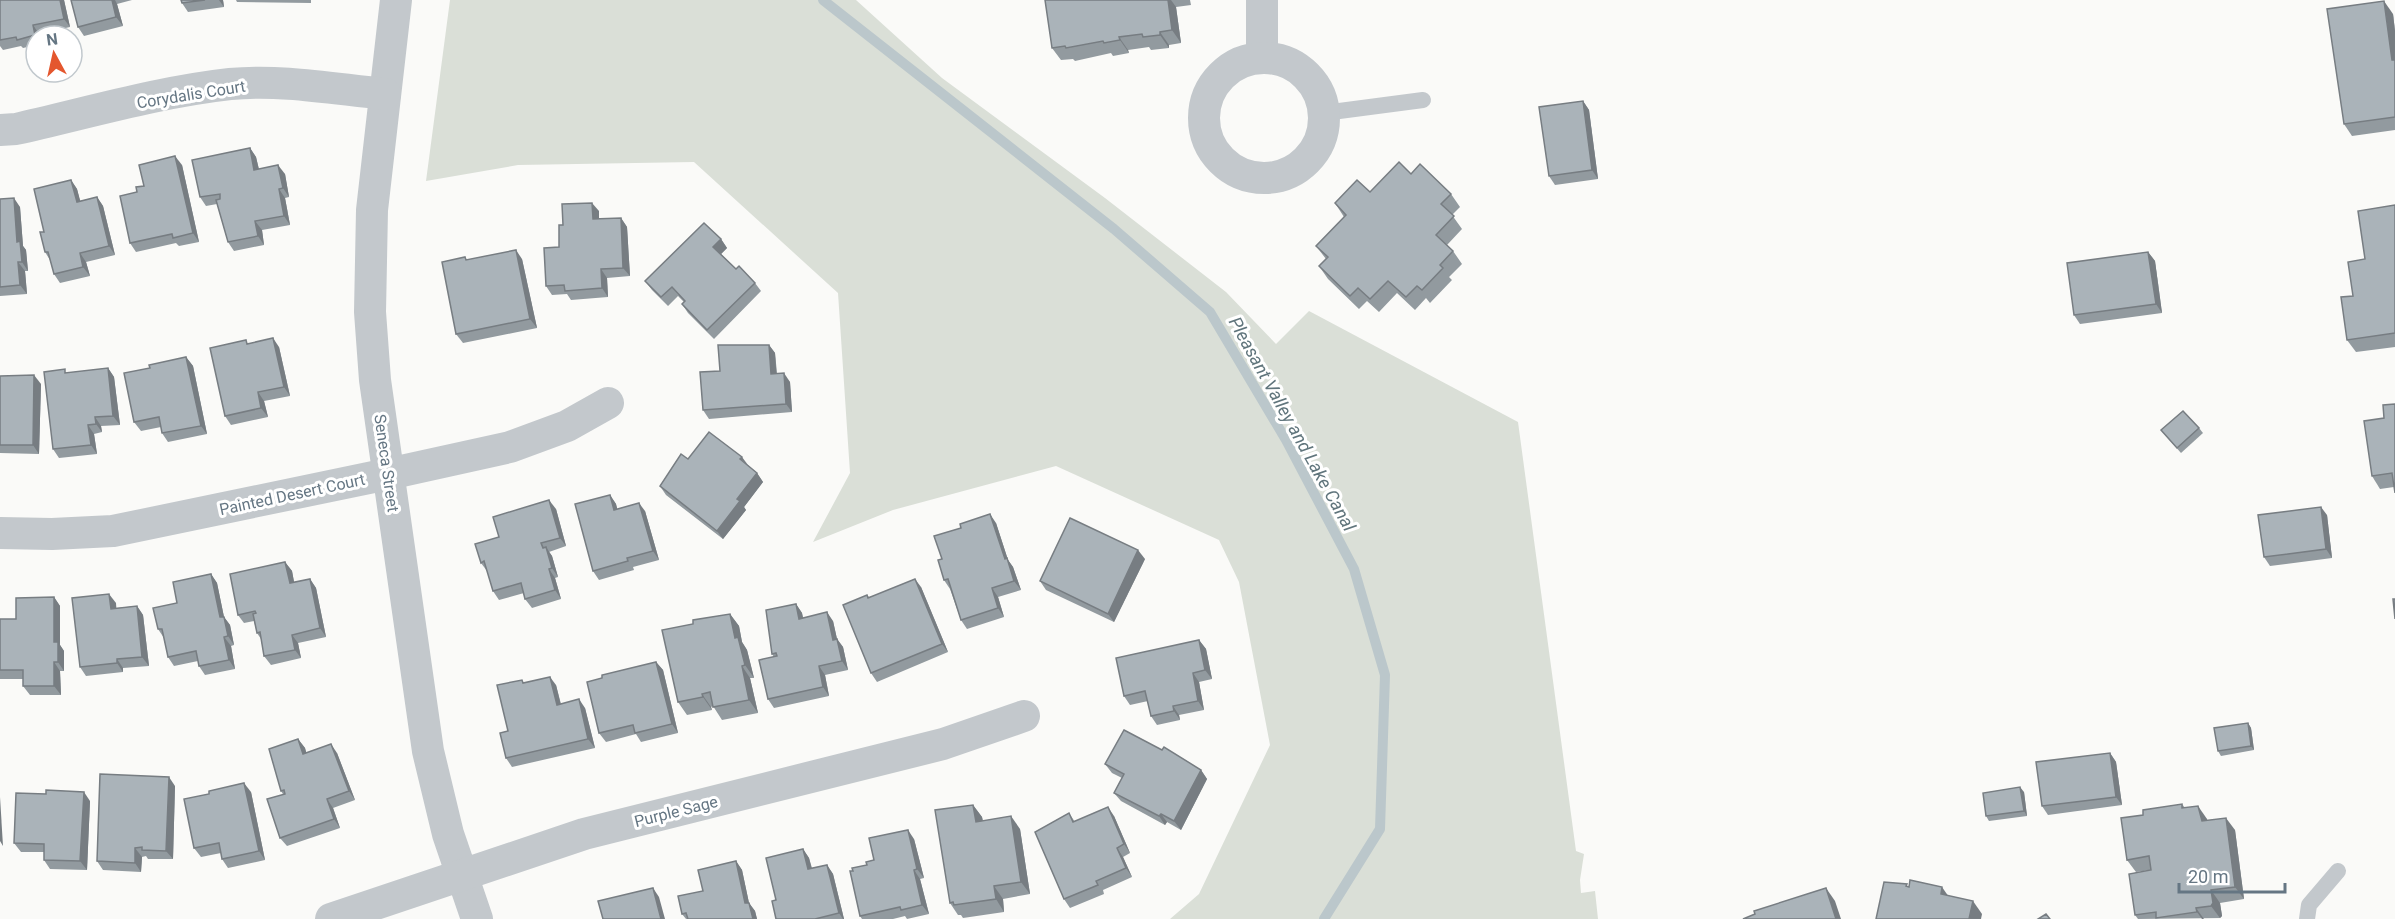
<svg xmlns="http://www.w3.org/2000/svg" width="2395" height="919" font-family="Roboto,sans-serif">
  <rect width="100%" height="100%" fill="#fafaf8"/>
  <path fill="#dadfd7" d="M450,0H856L942,78L1105,198L1226,292L1276,344L1309,311L1518,422L1576,851L1584,854L1580,880L1581,893L1595,891L1598,919H1170L1199,894L1270,745L1239,582L1219,540L1056,466L893,510L813,542L850,473L838,293L694,162L518,165L426,181Z"/>
  <g fill="none" stroke-linecap="round" stroke-linejoin="round">
    <path stroke="#bbc7cb" stroke-width="10" d="M823,0L1114,229L1210,312L1286,440L1354,569L1385,675L1380,829L1324,919"/>
    <g stroke="#c3c8cc" stroke-width="16">
      <path d="M1324,113L1423,100"/>
      <path d="M2307,919L2309,905L2338,871"/>
    </g>
    <g stroke="#c3c8cc" stroke-width="32">
      <path d="M396,0L372,210L370,312L375,380L428,751L448,834L477,919"/>
      <path d="M1262,0V57"/>
      <circle cx="1264" cy="118" r="60"/>
      <path d="M0,130L16,129C87,113 158,92 230,84C282,79 334,89 385,94"/>
      <path d="M0,533L52,534L113,531L388,474L510,447L567,426L608,403"/>
      <path d="M331,919L584,834L943,744L1024,716"/>
    </g>
  </g>
  <g fill="#929a9f">
    <path d="M0,0H64L70,27L39,34L36,36V45L23,48L21,46L3,50L0,46Z"/>
    <path d="M71,0H132L117,4L123,26L84,36L78,27Z"/>
    <path d="M181,0H223L224,7L188,12L182,3Z"/>
    <path d="M236,0H311V3L237,2Z"/>
    <path d="M1045,0H1190L1191,5L1176,7L1181,43L1169,45V48L1151,50L1149,47L1128,50L1129,53L1113,56L1111,53L1075,61L1073,59L1061,60L1052,48Z"/>
    <path d="M2393,14L2395,31V130L2352,136L2344,124Z"/>
    <path d="M1583,101L1589,110L1598,179L1555,185L1549,176Z"/>
    <path d="M250,148L256,157L259,169L285,174L289,197L285,198L290,225L262,230L264,245L234,251L228,242L217,204L206,206L200,197Z"/>
    <path d="M182,165L199,242L179,246L176,243L136,252L130,243L137,192L144,186Z"/>
    <path d="M1411,174L1451,194L1460,207L1452,215L1462,229L1447,245L1453,251L1462,264L1449,277L1452,280L1430,303L1426,298L1415,310L1397,293L1379,312L1367,301L1359,309L1328,279L1319,266L1326,259L1316,246L1344,217L1335,203L1370,192Z"/>
    <path d="M71,180L77,189L80,201L97,197L103,206L115,255L86,262L90,276L60,283L54,274L50,260L45,252L44,232Z"/>
    <path d="M0,199L20,207L23,246L26,250L28,271H25L27,294L0,296Z"/>
    <path d="M2395,205V347L2356,352L2347,340L2353,296L2365,259Z"/>
    <path d="M599,211V219L621,218L627,227L630,276L607,278L608,297L571,300L567,294L552,295L546,286L559,247L563,225Z"/>
    <path d="M721,239L727,248L721,254L736,269L755,283L761,291L714,339L688,313L682,304L684,302L678,296L668,306L652,290L645,281Z"/>
    <path d="M2148,252L2155,261L2162,313L2080,324L2074,315Z"/>
    <path d="M522,259L537,328L463,343L456,334L467,260Z"/>
    <path d="M249,343L279,347L290,396L264,401L268,417L231,425L225,416Z"/>
    <path d="M769,345L775,353L777,373L790,382L792,412L709,419L703,410L720,371Z"/>
    <path d="M186,357L193,366L207,434L168,442L162,433L161,427L141,431L134,422L150,368Z"/>
    <path d="M108,368L114,377L120,425L101,426L102,432L94,434L97,454L59,458L53,449L67,373Z"/>
    <path d="M0,376L41,384L39,454L0,453Z"/>
    <path d="M2384,418L2394,487L2380,489L2372,476Z"/>
    <path d="M2199,428L2203,433L2181,453L2161,430Z"/>
    <path d="M688,459L748,465L757,473L763,482L744,507L746,510L723,539L666,495L660,486Z"/>
    <path d="M610,495L616,504L617,509L645,511L659,560L633,567L634,570L599,580L593,571Z"/>
    <path d="M556,509L566,546L549,552L552,556L558,577L555,578L561,599L532,608L525,599L524,593L499,600L493,591L487,571L481,563L499,537Z"/>
    <path d="M2327,515L2332,558L2270,566L2264,557Z"/>
    <path d="M996,523L1008,560L1013,567L1021,590L998,597L1004,617L967,629L961,620L950,589L944,580L942,559Z"/>
    <path d="M1145,559L1114,622L1046,590L1040,581Z"/>
    <path d="M285,562L292,571L294,582L310,579L316,588L326,637L298,643L301,658L271,665L264,656L261,639L257,633L254,621L244,623L238,615Z"/>
    <path d="M211,574L217,583L224,617L230,625L234,645L231,646L235,669L205,675L199,666L198,661L174,666L168,657L164,638L158,629L177,603Z"/>
    <path d="M921,587L948,652L877,682L871,673L867,595L869,597Z"/>
    <path d="M54,597L60,606V645L64,651V671H60L61,695H30L23,686V679H0V619H16Z"/>
    <path d="M116,603V608L137,606L143,615L149,666L123,668V672L86,676L80,667Z"/>
    <path d="M796,604L802,613L803,618L833,621L837,639L843,647L848,670L825,675L829,696L774,708L768,699L774,657L772,654Z"/>
    <path d="M730,614L739,626L742,642L747,650L754,678H750L758,713L722,720L713,706L711,707L712,710L687,715L678,702Z"/>
    <path d="M1199,640L1206,649L1212,679L1199,682L1204,710L1179,715L1180,720L1157,725L1151,716L1148,701L1130,705L1124,696Z"/>
    <path d="M656,662L663,670L678,733L641,742L636,734L606,742L599,733Z"/>
    <path d="M524,683L556,685L561,704L585,708L595,748L512,767L506,758L508,731Z"/>
    <path d="M2248,723L2251,728L2254,750L2221,756L2218,751Z"/>
    <path d="M298,739L305,748L306,753H337L355,800L333,808L340,828L287,846L280,838L283,794L281,791Z"/>
    <path d="M2110,753L2116,762L2122,805L2048,815L2042,806Z"/>
    <path d="M1105,764L1201,770L1207,779L1181,830L1167,822L1165,825L1121,801L1114,793L1122,778L1112,773Z"/>
    <path d="M175,786L173,859H148L146,856L142,857L141,872L103,870L97,861Z"/>
    <path d="M251,792L265,860L228,868L222,859L221,853L201,857L194,848Z"/>
    <path d="M2024,792L2027,816L1989,821L1986,816Z"/>
    <path d="M90,801L87,870L50,869L44,860V852H21L14,843Z"/>
    <path d="M2182,804L2185,808L2207,819V820L2235,830L2244,899L2220,903L2222,916L2220,918L2138,919L2135,915L2151,870L2136,872L2127,860L2143,815Z"/>
    <path d="M973,805L982,817L983,821L1020,829L1030,894L1003,899L1004,912L963,918L961,915H958L950,903Z"/>
    <path d="M1069,813L1075,822L1114,816L1130,853L1123,857L1132,877L1103,890L1104,894L1070,908L1064,899Z"/>
    <path d="M914,839L924,878L920,879L929,914L907,919L905,916L893,919H862L860,916L853,871L867,865L874,860Z"/>
    <path d="M803,849L809,858L812,868L827,865L833,874L844,919H776V900Z"/>
    <path d="M736,861L742,870L749,903L755,911L757,919H686L682,914L703,891Z"/>
  </g>
  <g fill="#777d82">
    <path d="M60,0H64L70,27L64,19Z"/>
    <path d="M112,0H115L117,4L123,26L116,17Z"/>
    <path d="M219,0H223L224,7Z"/>
    <path d="M1168,0H1171L1176,7L1181,43L1172,30Z"/>
    <path d="M2384,1L2393,14L2395,31V64L2392,60Z"/>
    <path d="M33,25L39,34V36H36V37L35,35Z"/>
    <path d="M1160,32L1169,45V48L1160,35Z"/>
    <path d="M1119,37L1128,50L1129,53L1120,40Z"/>
    <path d="M1583,101L1589,110L1598,179L1592,170Z"/>
    <path d="M250,148L256,157L261,179L254,170Z"/>
    <path d="M175,156L182,165L199,242L193,233Z"/>
    <path d="M278,165L285,174L289,197L283,188Z"/>
    <path d="M71,180L77,189L83,211L77,202Z"/>
    <path d="M279,189L285,198L290,225L284,216Z"/>
    <path d="M97,197L103,206L115,255L109,246Z"/>
    <path d="M14,198L20,207L23,246L26,250L28,271L22,262L17,242Z"/>
    <path d="M592,203L599,211V228L593,219Z"/>
    <path d="M621,218L627,227L630,276L623,268Z"/>
    <path d="M255,221L262,230L264,245L258,236Z"/>
    <path d="M721,239L727,248L720,255L713,247Z"/>
    <path d="M516,250L522,259L537,328L530,319Z"/>
    <path d="M2148,252L2155,261L2162,313L2156,304Z"/>
    <path d="M80,253L86,262L90,276L83,267Z"/>
    <path d="M18,262L25,271L27,294L20,285Z"/>
    <path d="M601,269L607,278L608,297L602,288Z"/>
    <path d="M273,338L279,347L290,396L284,387Z"/>
    <path d="M769,345L775,353L777,382L771,374Z"/>
    <path d="M186,357L193,366L207,434L201,426Z"/>
    <path d="M108,368L114,377L120,425L113,416Z"/>
    <path d="M784,373L790,382L792,412L786,404Z"/>
    <path d="M34,375L41,384L39,454L33,445Z"/>
    <path d="M258,392L264,401L268,417L261,408Z"/>
    <path d="M95,417L101,426L102,432L96,424Z"/>
    <path d="M88,425L94,434L97,454L91,445Z"/>
    <path d="M742,457L748,465L740,459Z"/>
    <path d="M757,473L763,482L744,507L746,510L723,539L717,531L737,499Z"/>
    <path d="M610,495L616,504L620,519L614,510Z"/>
    <path d="M549,500L556,509L566,546L560,538Z"/>
    <path d="M639,503L645,511L659,560L653,551Z"/>
    <path d="M2321,507L2327,515L2332,558L2326,549Z"/>
    <path d="M990,514L996,523L1008,560L1013,567L1021,590L1014,581L1005,559Z"/>
    <path d="M541,543L547,552L546,547L552,556L558,577L552,568Z"/>
    <path d="M1138,550L1145,559L1114,622L1108,614Z"/>
    <path d="M285,562L292,571L296,592L290,583Z"/>
    <path d="M549,569L555,578L561,599L555,590Z"/>
    <path d="M211,574L217,583L224,617L230,625L234,645L228,636L220,617Z"/>
    <path d="M310,579L316,588L326,637L320,628Z"/>
    <path d="M915,579L921,587L948,652L942,644Z"/>
    <path d="M992,588L998,597L1004,617L998,608Z"/>
    <path d="M109,594L116,603L117,617L111,609Z"/>
    <path d="M54,597L60,606V645L64,651V671L58,662L54,642Z"/>
    <path d="M796,604L802,613L805,628L799,619Z"/>
    <path d="M137,606L143,615L149,666L142,657Z"/>
    <path d="M827,612L833,621L837,639L843,647L848,670L842,661L833,640Z"/>
    <path d="M730,614L739,626L742,642L747,650L754,678L745,665L735,638Z"/>
    <path d="M292,635L298,643L301,658L295,650Z"/>
    <path d="M224,637L231,646L235,669L229,660Z"/>
    <path d="M1199,640L1206,649L1212,679L1205,670Z"/>
    <path d="M117,659L123,668V672L117,663Z"/>
    <path d="M54,662L60,671L61,695L54,686Z"/>
    <path d="M656,662L663,670L678,733L672,724Z"/>
    <path d="M742,666L750,678L758,713L749,700Z"/>
    <path d="M819,666L825,675L829,696L823,687Z"/>
    <path d="M1193,673L1199,682L1204,710L1198,701Z"/>
    <path d="M550,677L556,685L563,714L557,705Z"/>
    <path d="M702,694L711,707L712,710L703,697Z"/>
    <path d="M579,699L585,708L595,748L588,739Z"/>
    <path d="M1173,706L1179,715L1180,720L1174,711Z"/>
    <path d="M2248,723L2251,728L2254,750L2251,746Z"/>
    <path d="M298,739L305,748L309,762L303,754Z"/>
    <path d="M331,744L337,753L355,800L349,791Z"/>
    <path d="M2110,753L2116,762L2122,805L2116,797Z"/>
    <path d="M1201,770L1207,779L1181,830L1174,821Z"/>
    <path d="M169,777L175,786L173,859L166,851Z"/>
    <path d="M244,783L251,792L265,860L259,851Z"/>
    <path d="M2020,787L2024,792L2027,816L2024,811Z"/>
    <path d="M84,792L90,801L87,870L80,861Z"/>
    <path d="M0,797L3,846L0,841Z"/>
    <path d="M327,799L333,808L340,828L334,819Z"/>
    <path d="M973,805L982,817L985,834L976,822Z"/>
    <path d="M2198,806L2207,819L2211,834L2202,821Z"/>
    <path d="M1108,807L1114,816L1130,853L1124,844Z"/>
    <path d="M1161,814L1167,822L1165,825L1159,816Z"/>
    <path d="M1011,816L1020,829L1030,894L1021,882Z"/>
    <path d="M2226,818L2235,830L2244,899L2235,887Z"/>
    <path d="M908,830L914,839L924,878L917,869Z"/>
    <path d="M135,848L142,857L141,872L135,863Z"/>
    <path d="M1117,848L1123,857L1132,877L1126,868Z"/>
    <path d="M803,849L809,858L814,878L808,869Z"/>
    <path d="M736,861L742,870L749,903L755,911L757,919H753L745,903Z"/>
    <path d="M827,865L833,874L844,919H843L839,913Z"/>
    <path d="M914,870L920,879L929,914L922,905Z"/>
    <path d="M994,886L1003,899L1004,912L996,899Z"/>
    <path d="M1942,887L1951,900L1941,894Z"/>
    <path d="M653,888L659,897L665,919H661Z"/>
    <path d="M1826,888L1835,901L1841,919H1836Z"/>
    <path d="M2211,890L2220,903L2222,916L2220,918L2211,906Z"/>
    <path d="M1973,901L1982,914L1981,919H1969Z"/>
    <path d="M2196,908L2204,919H2202L2197,912Z"/>
  </g>
  <g fill="#aab3b9" stroke="#777d82" stroke-width="1.5">
    <path d="M0,0H60L64,19L33,25L35,35L17,40L16,37L0,40Z"/>
    <path d="M71,0H112L116,17L78,27Z"/>
    <path d="M181,0H205L182,3Z"/>
    <path d="M1045,0H1168L1172,30L1160,32V35L1143,37L1142,34L1119,37L1120,40L1104,43L1103,41L1066,48L1065,46L1052,48Z"/>
    <path d="M2384,1L2392,60H2395V117L2344,124L2327,9Z"/>
    <path d="M1583,101L1592,170L1549,176L1539,107Z"/>
    <path d="M250,148L254,170L278,165L283,188L279,189L284,216L255,221L258,236L228,242L216,200L220,199V194L200,197L192,160Z"/>
    <path d="M175,156L193,233L173,238L172,234L130,243L120,196L137,192L136,187L144,186L139,165Z"/>
    <path d="M1399,162L1411,174L1420,164L1451,194L1441,204L1454,216L1436,235L1453,251L1440,265L1443,268L1422,290L1417,286L1406,297L1388,281L1370,299L1358,288L1350,296L1319,266L1328,257L1316,246L1346,215L1335,203L1357,180L1370,192Z"/>
    <path d="M71,180L77,202L97,197L109,246L80,253L83,267L54,274L48,252H45L40,232H44L34,189Z"/>
    <path d="M14,198L17,242L20,241L22,262H18L20,285L0,287V199Z"/>
    <path d="M592,203L593,219L621,218L623,268L601,269L602,288L565,291L564,285L546,286L544,248L559,247V225H563L562,204Z"/>
    <path d="M2395,205V333L2347,340L2341,297L2353,296L2348,262L2365,259L2358,211Z"/>
    <path d="M704,223L721,239L713,247L736,269L739,266L755,283L707,330L682,304L685,301L672,287L661,297L645,281Z"/>
    <path d="M516,250L530,319L456,334L442,262L465,257L466,260Z"/>
    <path d="M2148,252L2156,304L2074,315L2067,263Z"/>
    <path d="M273,338L284,387L258,392L261,408L225,416L210,348L246,340L247,344Z"/>
    <path d="M718,345H769L771,374L784,373L786,404L703,410L700,372L720,371Z"/>
    <path d="M186,357L201,426L162,433L159,417L134,422L124,373L150,368L149,365Z"/>
    <path d="M108,368L113,416L95,417L96,424L88,425L91,445L53,449L44,372L65,369V373Z"/>
    <path d="M34,375L33,445H0V376Z"/>
    <path d="M2395,404V493L2392,473L2372,476L2364,421L2384,418L2383,405Z"/>
    <path d="M2183,411L2199,428L2177,448L2161,430Z"/>
    <path d="M709,432L742,457L740,459L757,473L737,499L740,501L717,531L660,486L681,454L688,459Z"/>
    <path d="M610,495L614,510L639,503L653,551L627,558L628,561L593,571L575,504Z"/>
    <path d="M549,500L560,538L541,543L543,548L546,547L552,568L549,569L555,590L525,599L521,583L493,591L484,561L481,563L475,544L499,537L493,517Z"/>
    <path d="M2321,507L2326,549L2264,557L2258,515Z"/>
    <path d="M990,514L1005,559L1007,558L1014,581L992,588L998,608L961,620L948,579L944,580L938,560L942,559L934,536L961,528L960,524Z"/>
    <path d="M1070,518L1138,550L1108,614L1040,581Z"/>
    <path d="M285,562L290,583L310,579L320,628L292,635L295,650L264,656L260,632L257,633L253,614L256,613L255,611L238,615L230,574Z"/>
    <path d="M211,574L220,617H224L228,636L224,637L229,660L199,666L196,651L168,657L162,629H158L153,608L177,603L173,582Z"/>
    <path d="M915,579L942,644L871,673L843,605L867,595L868,598Z"/>
    <path d="M109,594L111,609L137,606L142,657L117,659V663L80,667L72,598Z"/>
    <path d="M54,597V642H58V662H54V686H23V670H0V619H16V598Z"/>
    <path d="M2393,599H2395V619Z"/>
    <path d="M796,604L799,619L827,612L833,640L837,639L842,661L819,666L823,687L768,699L759,660L777,656L776,653L772,654L766,610Z"/>
    <path d="M730,614L735,638L738,637L745,665L742,666L749,700L713,707L710,692L702,694L703,697L678,702L662,630L693,624V620Z"/>
    <path d="M1199,640L1205,670L1193,673L1198,701L1173,706L1174,711L1151,716L1145,691L1124,696L1116,658Z"/>
    <path d="M656,662L672,724L635,733L633,725L599,733L587,682L602,678V675Z"/>
    <path d="M550,677L557,705L579,699L588,739L506,758L500,733L508,731L497,685L522,680L523,683Z"/>
    <path d="M2248,723L2251,746L2218,751L2214,728Z"/>
    <path d="M1124,730L1162,750L1164,747L1201,770L1174,821L1161,814L1159,816L1114,793L1124,774L1105,764Z"/>
    <path d="M298,739L303,754L331,744L349,791L327,799L334,819L280,838L267,799L285,794L284,790L281,791L269,749Z"/>
    <path d="M2110,753L2116,797L2042,806L2036,762Z"/>
    <path d="M100,774L169,777L166,851L142,850V847L135,848V863L97,861Z"/>
    <path d="M244,783L259,851L222,859L219,843L194,848L184,799L209,794V791Z"/>
    <path d="M2020,787L2024,811L1986,816L1983,793Z"/>
    <path d="M46,790L84,792L80,861L44,860V844L14,843L16,793L46,794Z"/>
    <path d="M2182,804V808L2198,806L2202,821L2226,818L2235,887L2211,890L2213,903L2211,906L2196,908L2197,912L2156,918V912L2135,915L2129,874L2151,870L2149,856L2127,860L2121,818L2143,815V810Z"/>
    <path d="M973,805L976,822L1011,816L1021,882L994,886L996,899L954,905L953,902L950,903L935,810Z"/>
    <path d="M1108,807L1124,844L1117,848L1126,868L1096,881L1098,885L1064,899L1035,832L1069,813L1073,822Z"/>
    <path d="M908,830L917,869L914,870L922,905L901,910L900,907L860,916L850,871H853L852,868L867,865L866,862L874,860L869,838Z"/>
    <path d="M803,849L808,869L827,865L839,913L815,919H776L772,901L776,900L766,858Z"/>
    <path d="M736,861L745,903H749L753,919H688L686,913L682,914L678,896L703,891L698,870Z"/>
    <path d="M1910,880L1942,887L1941,894L1973,901L1969,919H1876L1884,882L1907,884L1906,886L1909,887Z"/>
    <path d="M653,888L661,919H603L598,901Z"/>
    <path d="M1826,888L1836,919H1743L1755,914L1754,911Z"/>
    <path d="M2046,914L2050,919H2038Z"/>
  </g>
  <g text-anchor="middle" stroke-width="6" stroke-linejoin="round" paint-order="stroke">
    <g font-size="16" fill="#657683" stroke="#fff">
      <text transform="translate(191 94) rotate(-9)" y="6">Corydalis Court</text>
      <text transform="translate(387 463) rotate(82)" y="6">Seneca Street</text>
      <text transform="translate(292 494) rotate(-12)" y="6">Painted Desert Court</text>
      <text transform="translate(676 811) rotate(-14)" y="6">Purple Sage</text>
    </g>
    <g font-size="18" font-style="italic" fill="#60757c" stroke="#fff">
      <text transform="translate(1292 424) rotate(61)" y="6">Pleasant Valley and Lake Canal</text>
    </g>
  </g>
  <g transform="translate(54 54) rotate(352)"><circle r="28" fill="#ffffff" stroke="#c1c8cd" stroke-width="1.5"/>
  <path d="M0-4.5L10 22L0 15L-10 22Z" fill="#e4572e"/>
  <text y="-9" font-size="16" font-weight="bold" text-anchor="middle" fill="#657683">N</text>
  </g>
  <path d="M2179 883v9h106v-9" fill="none" stroke="#657683" stroke-width="3"/>
  <text x="2188" y="883" font-size="18" fill="#657683" stroke="#ffffff" stroke-width="4.5" paint-order="stroke">20 m</text>
</svg>
